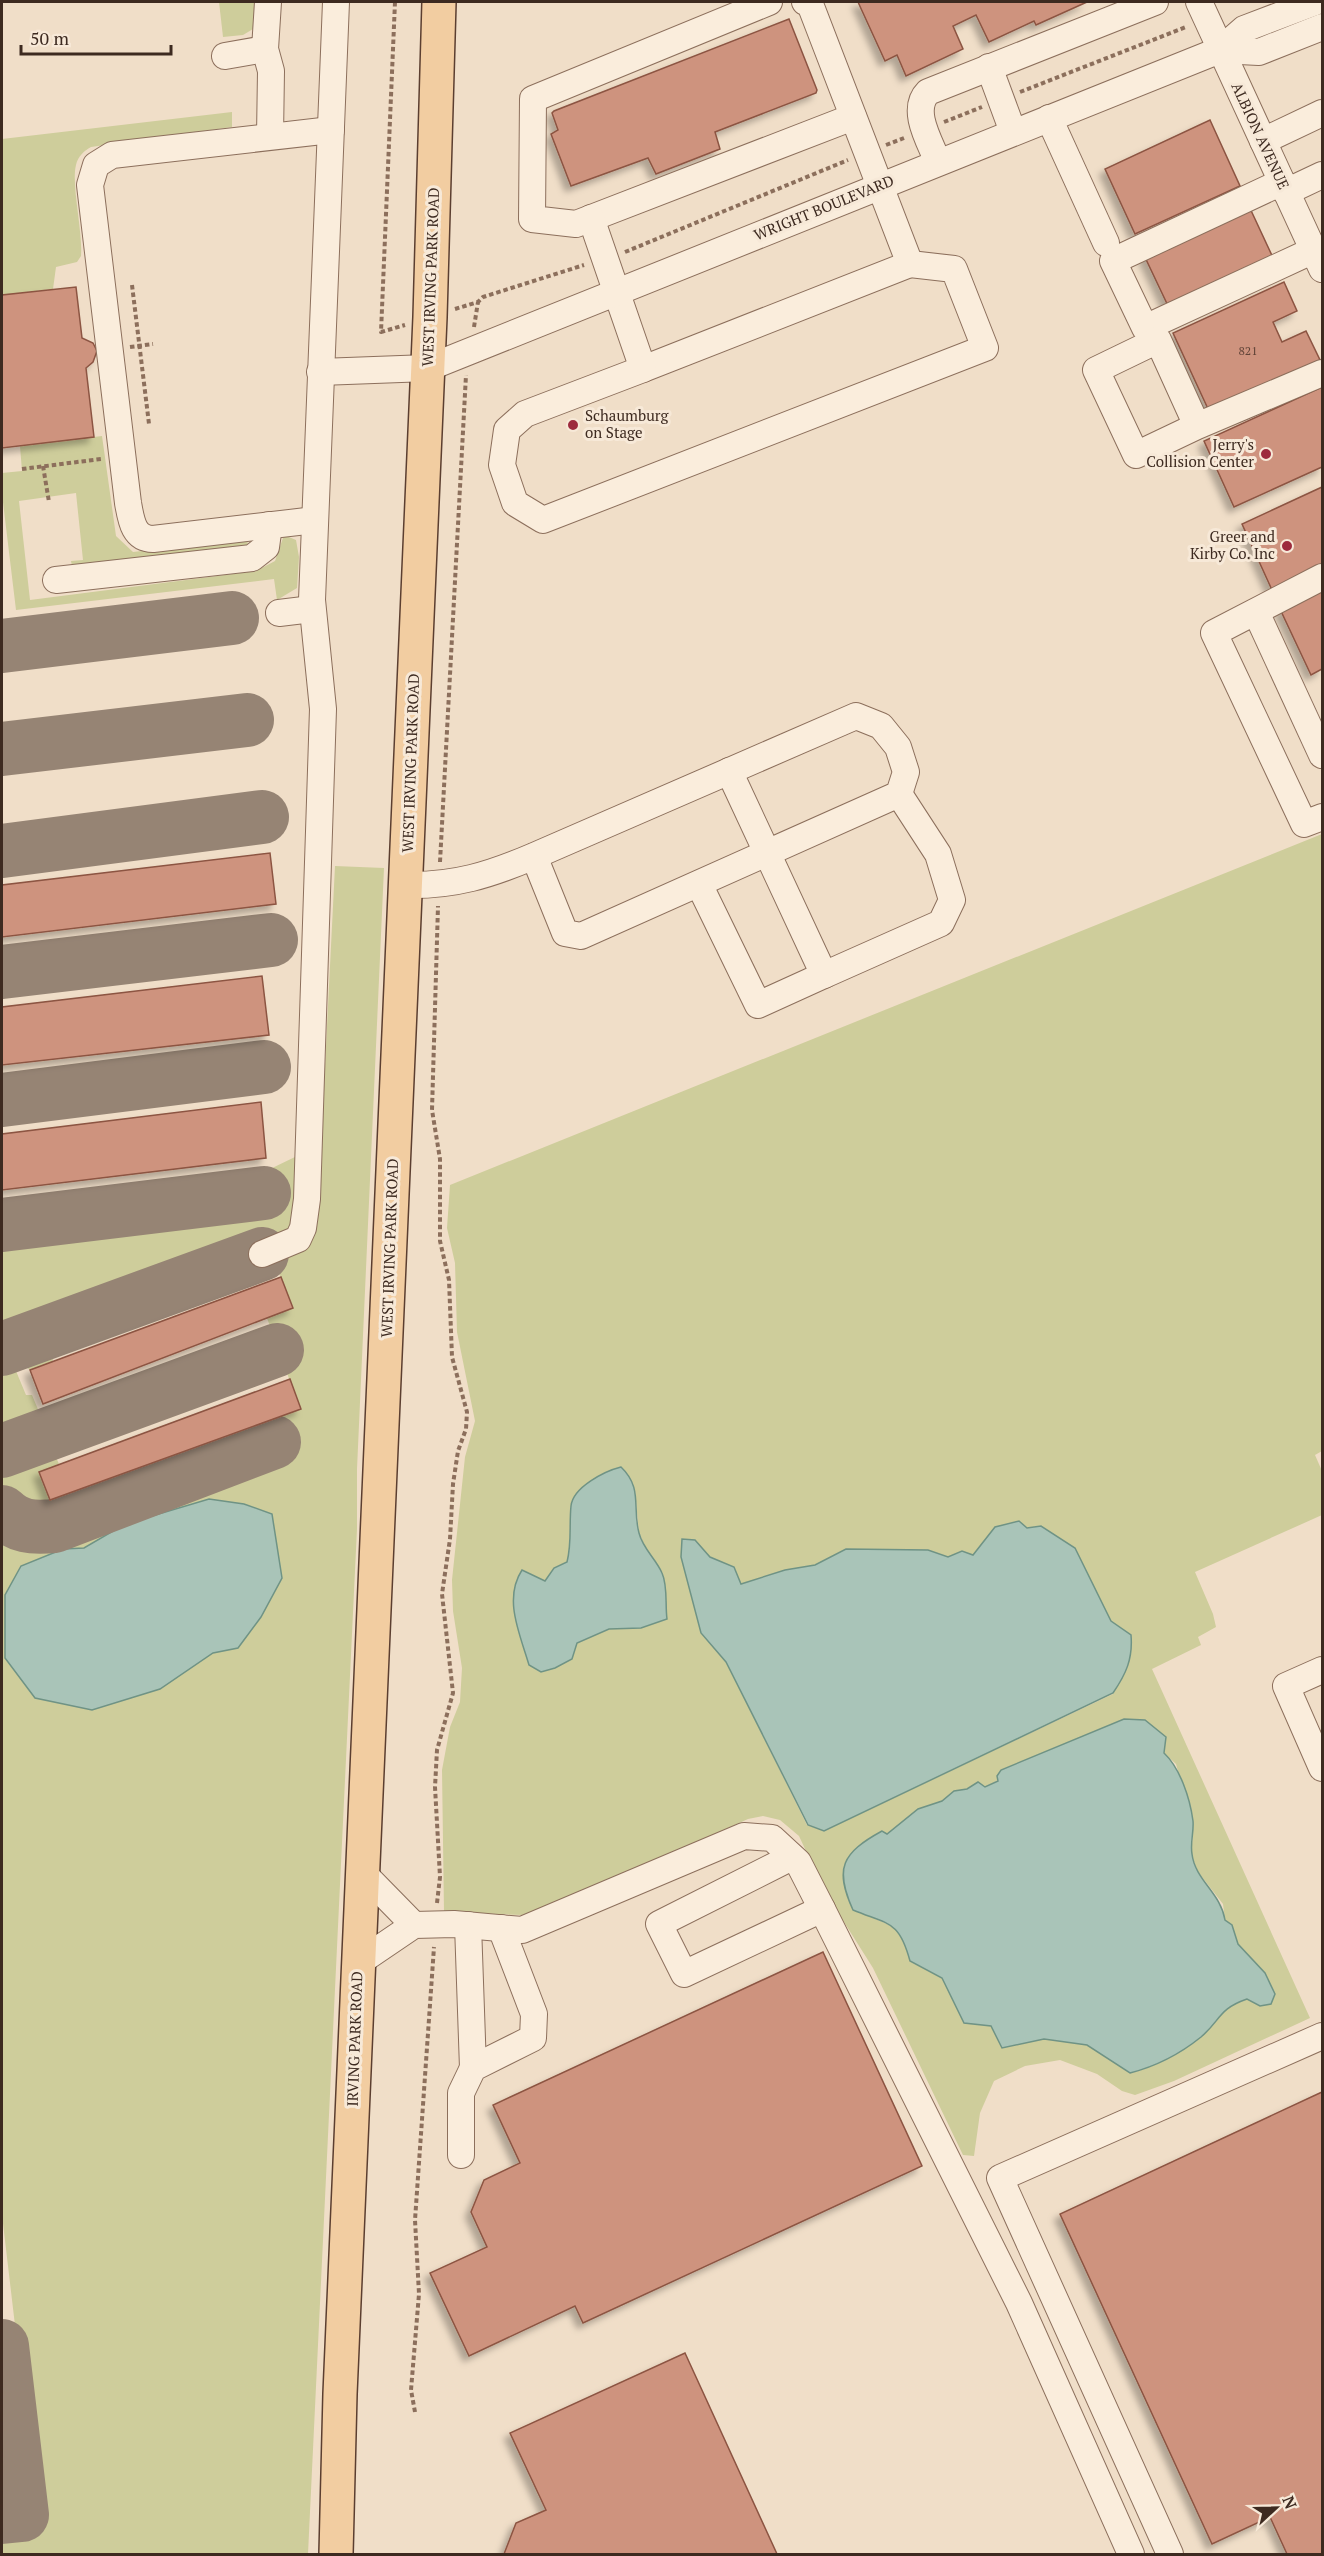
<svg xmlns="http://www.w3.org/2000/svg" width="1324" height="2556" font-family="'PT Serif',serif">
  <defs>
    <filter id="shadow"><feDropShadow dx="-5.5" dy="5.5" stdDeviation="3" flood-color="#0004"/></filter>
  </defs>
  <rect width="100%" height="100%" fill="#f0dec8"/>
  <g fill="#cecd9b" fill-rule="evenodd">
    <path d="M219,2H262L253,29L243,35L223,37Z"/>
    <path d="M232,112V127L91,147C84,151 78,156 76,165C71,184 83,232 81,256L77,262L56,267L53,289L2,295V139Z"/>
    <path d="M102,436L116,536L133,552L237,540H247L248,545L244,548L72,566L71,561L83,560L76,493L19,501L30,600L256,571L275,561L284,535L296,540L299,557L297,588L277,600L274,579L16,610L2,494V473L22,471L20,446Z"/>
    <path d="M1322,834V1451L1315,1455L1322,1471V1515L1195,1572L1213,1614L1216,1627L1198,1637L1201,1645L1152,1669L1310,2018L1174,2081L1135,2095L1122,2091L1097,2074L1060,2060L1025,2066L994,2081L980,2113L974,2156L963,2155L873,1968L825,1892L799,1836L780,1820L763,1816L748,1819L548,1910L522,1915L444,1912L442,1770L450,1727L460,1702L462,1668L453,1611L452,1580L465,1457L475,1421L457,1332L455,1263L447,1228L450,1185ZM621,1468L635,1490L639,1533L650,1558L662,1572L667,1619L641,1628L609,1629L577,1643L522,1570L545,1582L554,1568L567,1562C572,1543 569,1525 571,1506C573,1487 605,1471 621,1468ZM995,1527L1027,1528L1075,1548L1111,1621L1131,1635L1113,1694L824,1831L807,1825L726,1662L701,1633L703,1554L734,1567L741,1584L785,1570L815,1565L846,1549L928,1550L948,1557L962,1551L973,1555ZM1164,1753L1176,1764L1183,1789L1193,1834L1191,1854L1198,1872L1223,1904L1225,1920L1232,1925L1238,1944L1265,1973L1275,1994L1270,2004L1260,2006L1247,1999C1218,2009 1221,2020 1201,2037C1180,2054 1157,2066 1131,2073L1087,2045L1044,2039L1002,2048L991,2026L964,2023L942,1978L910,1961C903,1934 901,1929 875,1919L887,1834L918,1809L942,1801L954,1791L967,1789L978,1782L985,1787L998,1780Z"/>
    <path d="M335,866L384,868L357,1469V1529L308,2554H2V2534L39,2529L2,2215V1534L30,1542L125,1524L291,1451L280,1417L300,1409L267,1318L293,1308L273,1258C294,1251 309,1248 317,1227Z"/>
    <path d="M297,1156L298,1201L290,1229L2,1338V1244L272,1212L266,1171Z"/>
    <path d="M35,1346C46,1346 53,1350 53,1362L30,1370L26,1367L16,1371L26,1395H32L42,1419C34,1435 16,1440 2,1432V1361Z"/>
    <path d="M51,1446L59,1464L39,1473L50,1500L58,1497L63,1509C23,1529 2,1512 2,1470C14,1457 34,1451 51,1446Z"/>
  </g>
  <g fill="#a9c4b8" stroke="#6f9385" stroke-width="1.5">
    <path d="M621,1467C643,1488 632,1507 639,1533C643,1549 656,1559 662,1573C668,1586 665,1605 667,1619L641,1628L609,1629L577,1643L572,1659L555,1668L541,1672L529,1665C520,1634 503,1599 522,1570L545,1581L554,1568L567,1562C572,1543 569,1525 571,1506C573,1487 605,1471 621,1467Z"/>
    <path d="M209,1499L244,1504L272,1514L282,1578L261,1617L238,1648L213,1653L160,1689L92,1710L35,1698L5,1658V1595L21,1566L63,1549L84,1548L125,1524Z"/>
    <path d="M1019,1521L1027,1528L1041,1526L1075,1548L1111,1621L1131,1635C1133,1659 1126,1674 1113,1693L824,1831L808,1825L726,1662L701,1633L681,1557L682,1539L695,1540L710,1557L734,1567L741,1584L785,1570L815,1565L846,1549L928,1550L948,1557L962,1551L973,1555L995,1527Z"/>
    <path d="M1124,1719L1145,1720L1166,1737L1164,1753C1180,1768 1190,1798 1193,1821C1194,1832 1190,1843 1192,1854C1195,1880 1221,1893 1225,1920L1232,1925L1238,1944L1265,1973L1275,1994L1271,2004L1260,2006L1247,1999C1218,2009 1221,2020 1201,2037C1180,2054 1157,2066 1130,2073L1087,2045L1044,2039L1002,2048L991,2026L964,2023L942,1978L910,1961C899,1920 889,1925 853,1910C834,1868 842,1853 882,1831L887,1834L918,1809L942,1801L954,1791L967,1789L978,1782L985,1787L998,1781L997,1776L1001,1770Z"/>
  </g>
  <g fill="none" stroke-linecap="round" stroke-linejoin="round">
    <g stroke="#968474" stroke-width="54">
      <path d="M2,646L232,618"/>
      <path d="M2,749L247,720"/>
      <path d="M2,851L262,817"/>
      <path d="M2,972L271,940"/>
      <path d="M2,1100L264,1067"/>
      <path d="M2,1225L264,1193"/>
      <path d="M2,1349L262,1254"/>
      <path d="M2,1451L277,1350"/>
      <path d="M2,1512C18,1527 32,1528 54,1526L274,1442"/>
      <path d="M2,2346L22,2515L2,2517"/>
    </g>
  </g>
  <g fill="#ce937e" stroke="#8c5442" stroke-width="1.5" filter="url(#shadow)">
    <path d="M858,2H1087L1036,25L1034,21L989,42L976,15L953,26L963,49L906,76L897,55L885,61Z"/>
    <path d="M789,19L817,90L816,93L715,132L720,149L656,174L648,158L571,186L551,134L558,130L552,113L554,111Z"/>
    <path d="M1210,120L1240,186L1135,234L1105,169Z"/>
    <path d="M1248,204L1275,262L1170,310L1143,253Z"/>
    <path d="M1284,282L1297,311L1273,322L1282,342L1306,331L1320,360L1209,411L1173,333Z"/>
    <path d="M76,287L82,338L93,343L97,351L93,362L86,368L94,437L2,448V295Z"/>
    <path d="M1322,387V467L1234,507L1204,441Z"/>
    <path d="M1322,487V567L1272,590L1242,524Z"/>
    <path d="M1322,589V669L1311,675L1280,609Z"/>
    <path d="M270,853L276,904L2,937V885Z"/>
    <path d="M262,976L269,1035L2,1065V1007Z"/>
    <path d="M261,1102L266,1158L2,1190V1134Z"/>
    <path d="M281,1277L293,1308L43,1404L30,1370Z"/>
    <path d="M290,1379L301,1409L50,1500L39,1472Z"/>
    <path d="M823,1952L922,2166L583,2323L575,2306L469,2356L430,2273L487,2247L471,2212L484,2180L520,2163L493,2105Z"/>
    <path d="M1322,2092V2554H1287L1270,2517L1212,2544L1060,2214Z"/>
    <path d="M685,2353L777,2554H504L516,2523L546,2510L510,2433Z"/>
  </g>
  <g fill="none" stroke-linecap="round" stroke-linejoin="round">
    <defs>
      <g id="minor">
        <path d="M268,2L265,49L271,71L270,136"/>
        <path d="M769,2L533,99L532,219L576,224L853,117"/>
        <path d="M1199,2L1322,269"/>
        <path d="M1220,50L1259,52L1322,27"/>
        <path d="M225,56L265,49"/>
        <path d="M989,67L1013,132"/>
        <path d="M1049,118L1106,243"/>
        <path d="M1263,141L1322,113"/>
        <path d="M938,162C930,142 910,110 928,92L1155,2"/>
        <path d="M1282,182L1113,261L1145,328L1314,250"/>
        <path d="M1286,192L1322,175"/>
        <path d="M591,218L643,369L910,264L810,4L805,2"/>
        <path d="M643,369L525,414L507,430L502,465L515,503L543,520L985,348L954,269L910,264"/>
        <path d="M320,372L428,368L1220,50L1244,29L1315,2"/>
        <path d="M1197,426L1136,455L1096,370L1158,340L1197,426L1322,373"/>
        <path d="M315,520L153,539C133,539 131,519 128,503L90,185L96,165L112,155L331,130"/>
        <path d="M1322,577L1214,633L1304,824L1322,817"/>
        <path d="M56,580L252,558L266,547L269,525"/>
        <path d="M1256,612L1322,755"/>
        <path d="M279,613L312,609"/>
        <path d="M699,884L758,1005L824,975L729,771"/>
        <path d="M406,885C454,886 490,875 534,856L856,716L881,726L898,747L906,772L899,794L581,936L565,933L534,856"/>
        <path d="M824,975L941,923L952,900L938,854L899,794"/>
        <path d="M262,1254L298,1239L303,1228L307,1199L323,709L312,600L336,2"/>
        <path d="M1322,1670L1286,1686L1322,1768"/>
        <path d="M792,1857L659,1924L684,1974L822,1909"/>
        <path d="M363,1873L414,1925"/>
        <path d="M468,1925L473,2068"/>
        <path d="M358,1963L414,1925L454,1924L522,1930L744,1836L772,1838L798,1862L822,1909L1019,2303L1131,2554"/>
        <path d="M461,2155V2093L473,2068L533,2038L534,2014L501,1928"/>
        <path d="M1170,2554L1000,2178L1322,2036"/>
      </g>
      <path id="major" d="M336,2554L340,2394L430,317L439,2"/>
    </defs>
    <use href="#minor" stroke="#8c6f5c" stroke-width="28"/>
    <use href="#major" stroke="#5b3e30" stroke-width="36"/>
    <g stroke="#8c6f5c" stroke-width="4" stroke-dasharray="4.5 3" stroke-linecap="butt">
      <path d="M395,2L381,332L405,325"/>
      <path d="M1020,92L1186,27"/>
      <path d="M944,122L982,107"/>
      <path d="M886,145L904,138"/>
      <path d="M625,252L848,160"/>
      <path d="M132,285L149,424"/>
      <path d="M455,309L478,302L483,297L584,265"/>
      <path d="M474,327L478,302"/>
      <path d="M130,347L153,344"/>
      <path d="M43,466L49,502"/>
      <path d="M22,469L101,459"/>
      <path d="M440,862L466,375"/>
      <path d="M437,1903L440,1877L435,1787L437,1750L453,1693L442,1594L450,1539L453,1484L458,1451L466,1429L467,1412L452,1357L449,1280L440,1241V1159L432,1110L438,906"/>
      <path d="M415,2412L411,2390L419,2294L415,2220L434,1947"/>
    </g>
    <use href="#minor" stroke="#faeddc" stroke-width="26"/>
    <use href="#major" stroke="#f2cda1" stroke-width="33"/>
  </g>
  <g fill="#9d2b3d" stroke="#f7e9d8" stroke-width="2">
    <circle cx="573" cy="425" r="6"/>
    <circle cx="1266" cy="454" r="6"/>
    <circle cx="1287" cy="546" r="6"/>
  </g>
  <g text-anchor="middle" stroke-width="6" stroke-linejoin="round" paint-order="stroke">
    <g font-size="12" fill="#614438">
      <text x="1248" y="355">821</text>
    </g>
    <g font-size="15" fill="#3d2a20" stroke="#f7e9d8">
      <text transform="translate(1260 136) rotate(65)" y="5">ALBION AVENUE</text>
      <text transform="translate(824 208) rotate(-22)" y="5">WRIGHT BOULEVARD</text>
      <text transform="translate(431 277) rotate(-88)" y="5">WEST IRVING PARK ROAD</text>
      <text transform="translate(411 763) rotate(-88)" y="5">WEST IRVING PARK ROAD</text>
      <text transform="translate(390 1248) rotate(-88)" y="5">WEST IRVING PARK ROAD</text>
      <text transform="translate(355 2039) rotate(-88)" y="5">IRVING PARK ROAD</text>
    </g>
    <g font-size="15" fill="#3d2a20" stroke="#f7e9d8" text-anchor="end">
      <text x="585" y="421" text-anchor="start">Schaumburg<tspan x="585" dy="17">on Stage</tspan></text>
      <text x="1254" y="450">Jerry's<tspan x="1254" dy="17">Collision Center</tspan></text>
      <text x="1275" y="542">Greer and<tspan x="1275" dy="17">Kirby Co. Inc</tspan></text>
    </g>
  </g>
  <rect width="1324" height="2556" fill="none" stroke="#3d2a20" stroke-width="6"/>
  <g transform="translate(1276 2508) rotate(68)" stroke="#f7e9d8" stroke-width="4.5" paint-order="stroke">
  <path d="M0-4.5L10 22L0 15L-10 22Z" fill="#3d2a20"/>
  <text y="-9" font-size="16" font-weight="bold" text-anchor="middle" fill="#3d2a20">N</text>
  </g>
  <path d="M21 45v9h150v-9" fill="none" stroke="#3d2a20" stroke-width="3"/>
  <text x="30" y="45" font-size="18" fill="#3d2a20" stroke="#f7e9d8" stroke-width="4.5" paint-order="stroke">50 m</text>
</svg>
